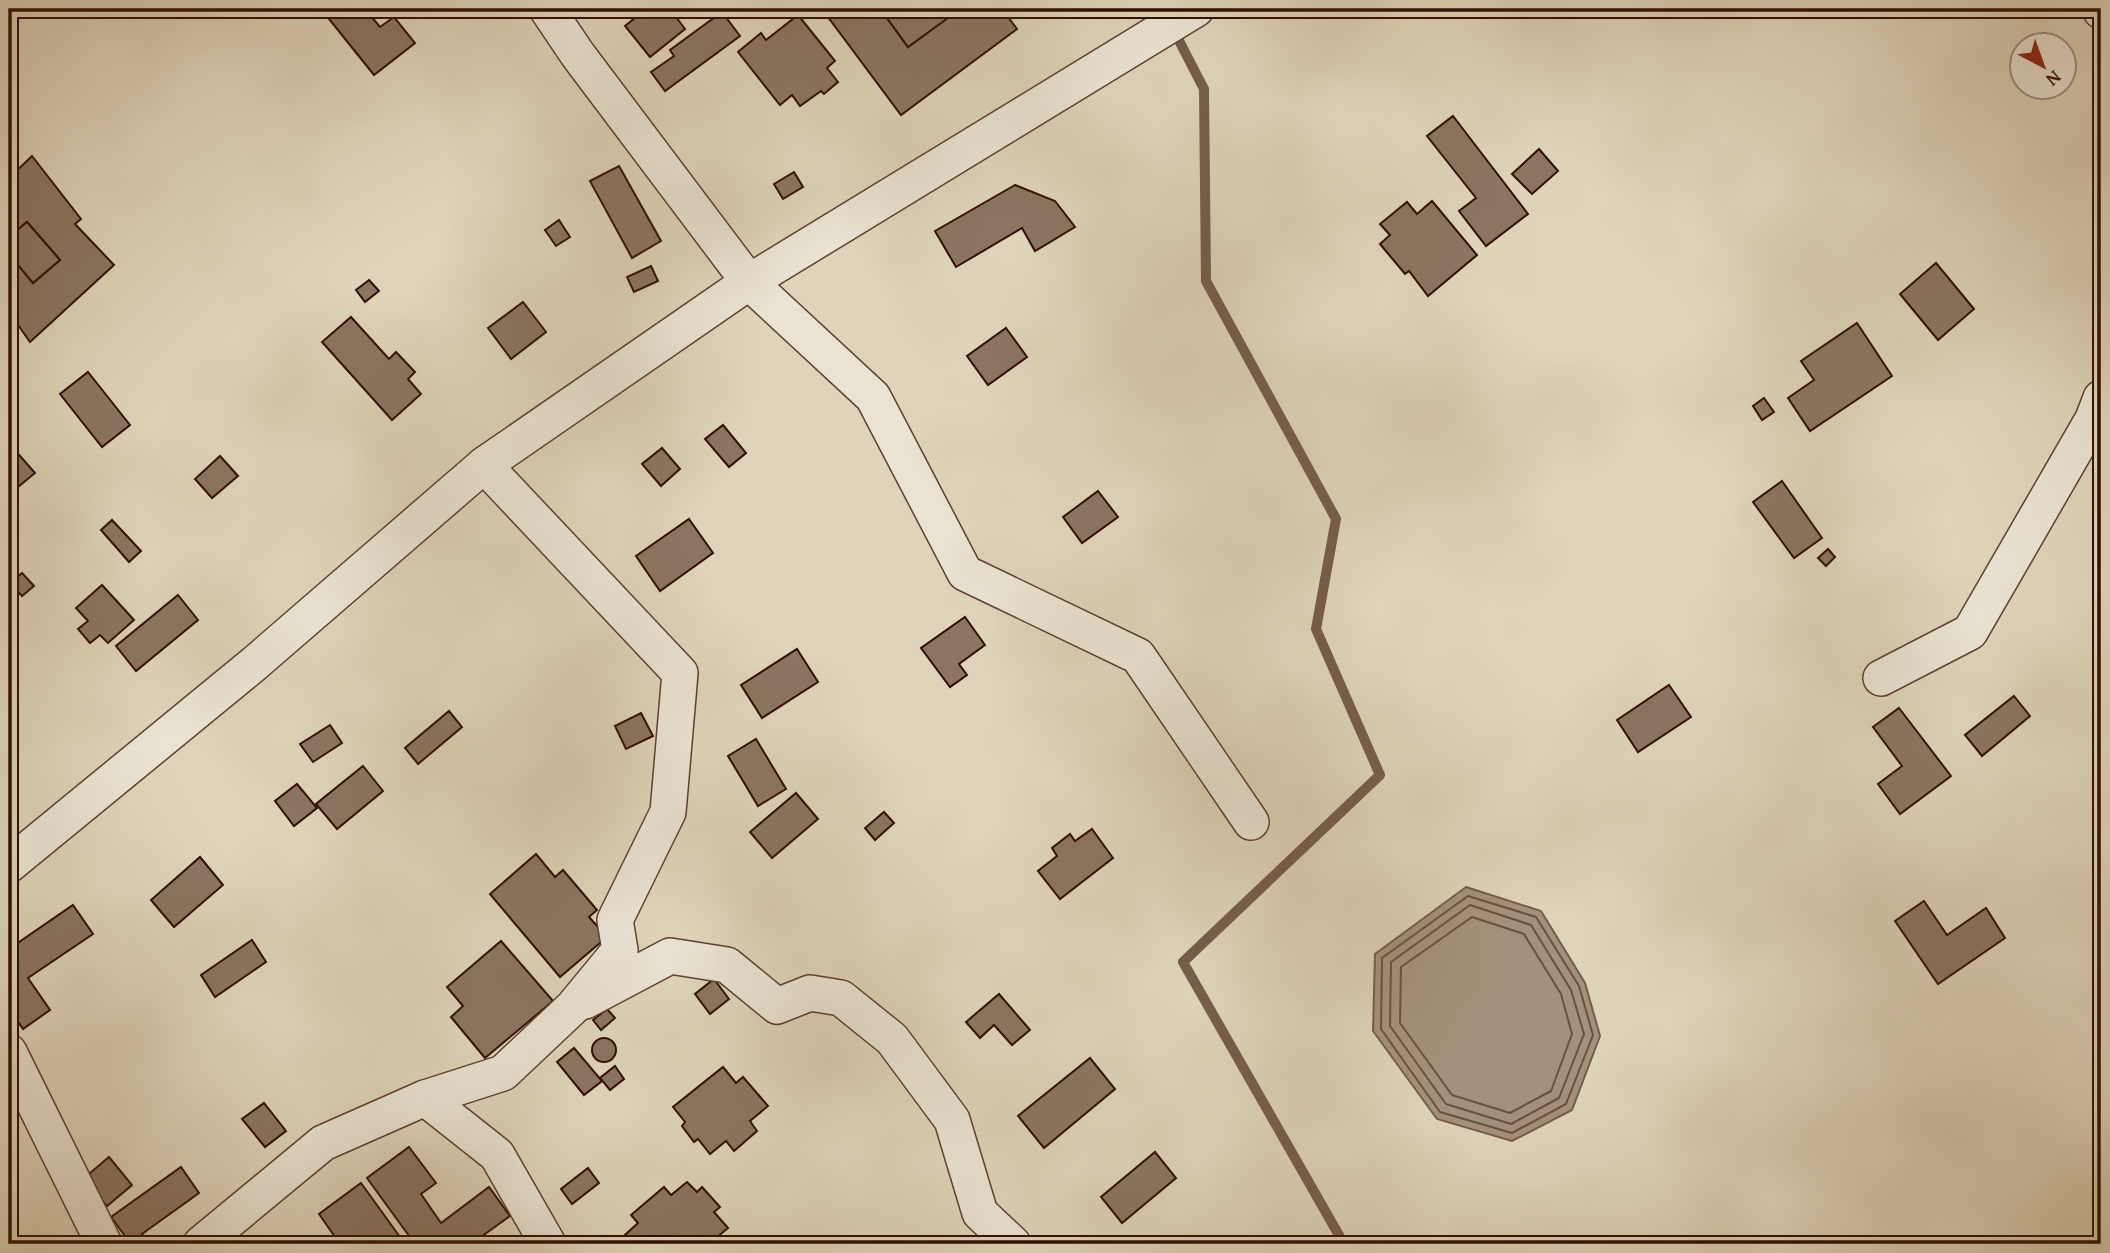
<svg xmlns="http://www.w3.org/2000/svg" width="2110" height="1253" font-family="'Gentium Book Plus',serif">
  <rect width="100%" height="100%" fill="#dfd4b9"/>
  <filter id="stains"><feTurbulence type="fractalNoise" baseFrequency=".00286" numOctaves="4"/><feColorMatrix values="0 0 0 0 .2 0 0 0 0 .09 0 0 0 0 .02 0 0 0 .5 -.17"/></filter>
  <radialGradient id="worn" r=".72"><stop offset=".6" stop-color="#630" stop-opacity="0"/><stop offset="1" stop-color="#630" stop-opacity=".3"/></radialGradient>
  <path fill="#a4917b" stroke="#765d4b" stroke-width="2" d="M1466,887L1541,911L1585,983L1600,1036L1572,1110L1512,1141L1437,1119L1373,1031L1375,954Z"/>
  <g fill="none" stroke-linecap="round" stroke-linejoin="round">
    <g stroke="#6a503e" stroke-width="2">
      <path d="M1468,896L1536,917L1579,986L1593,1035L1566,1104L1512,1133L1440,1112L1381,1029L1382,958Z"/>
      <path d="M1470,905L1531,925L1571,990L1584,1034L1559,1098L1511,1124L1446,1104L1390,1026L1391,962Z"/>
      <path d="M1472,917L1524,934L1561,994L1572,1034L1551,1091L1510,1113L1452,1095L1400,1023L1401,967Z"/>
    </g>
    <path stroke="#765d4b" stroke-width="10" d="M1174,31L1204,89L1206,281L1336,519L1316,629L1380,775L1183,962L1344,1244"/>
  </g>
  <g fill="#8b7561" stroke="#300f02" stroke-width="2">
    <path d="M321,9H365L380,27L394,17L415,43L374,75Z"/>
    <path d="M646,9H670L685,29L650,57L625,26Z"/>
    <path d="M822,9H884L882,11L908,47L958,9H1002L1017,29L901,115Z"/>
    <path d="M884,9H958L959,10L908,47L882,11Z"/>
    <path d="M722,12L740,36L665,91L651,72L674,56L670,50Z"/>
    <path d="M798,15L835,61L827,68L838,82L824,94L821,91L800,106L792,95L780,105L738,52L761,33L766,40Z"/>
    <path d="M1453,116L1528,214L1486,246L1459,211L1476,198L1427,136Z"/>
    <path d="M1539,149L1558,171L1532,194L1512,174Z"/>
    <path d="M32,156L81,219L75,224L114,265L30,342L9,312V254L33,283L60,260L27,222L9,237V178Z"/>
    <path d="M619,166L661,241L632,258L590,181Z"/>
    <path d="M794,172L803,187L783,199L774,184Z"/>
    <path d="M1015,185L1055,201L1075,227L1035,251L1022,228L956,267L935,231Z"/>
    <path d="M1432,201L1477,255L1428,296L1409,271L1405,274L1380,244L1390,235L1380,224L1407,202L1417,214Z"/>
    <path d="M559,220L570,237L556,246L545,230Z"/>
    <path d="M27,222L60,260L33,283L9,254V237Z"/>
    <path d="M1936,263L1974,309L1938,340L1900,294Z"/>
    <path d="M651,266L658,281L634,292L627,277Z"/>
    <path d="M369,280L379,291L365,302L356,290Z"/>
    <path d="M523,302L546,332L511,359L488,328Z"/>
    <path d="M351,317L389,359L396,352L415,372L408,379L421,394L392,420L322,342Z"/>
    <path d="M1857,323L1892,376L1810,431L1788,398L1814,380L1801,361Z"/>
    <path d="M1006,328L1027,357L988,385L967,356Z"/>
    <path d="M88,372L130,425L102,447L60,394Z"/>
    <path d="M1764,398L1774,412L1762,420L1753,406Z"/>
    <path d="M723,425L746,453L729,467L705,439Z"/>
    <path d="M13,448L35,473L18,487L9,476V452Z"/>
    <path d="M662,448L680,469L661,486L642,464Z"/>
    <path d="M220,456L238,476L212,498L195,479Z"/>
    <path d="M1782,481L1822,538L1794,558L1753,502Z"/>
    <path d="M1098,491L1118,517L1082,543L1063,517Z"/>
    <path d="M689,519L713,553L660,591L636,556Z"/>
    <path d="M112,520L141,551L129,562L101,530Z"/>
    <path d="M1828,549L1835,557L1826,566L1818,558Z"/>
    <path d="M22,573L34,586L22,596L10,583Z"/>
    <path d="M102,585L134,620L108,643L100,635L90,643L78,629L88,621L76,608Z"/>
    <path d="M178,595L198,620L136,671L116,646Z"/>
    <path d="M965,617L985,645L959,664L967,675L950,687L921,648Z"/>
    <path d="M797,649L818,682L762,718L741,685Z"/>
    <path d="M1669,685L1691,717L1638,752L1617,720Z"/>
    <path d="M2014,696L2030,716L1982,756L1965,735Z"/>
    <path d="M1899,708L1951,776L1900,814L1878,784L1902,766L1873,727Z"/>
    <path d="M449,711L462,727L418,764L405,748Z"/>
    <path d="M641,713L653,736L626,749L615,726Z"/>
    <path d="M330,725L342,743L313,762L300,744Z"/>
    <path d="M756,739L786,789L758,806L728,756Z"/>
    <path d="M363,766L383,791L337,829L316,804Z"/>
    <path d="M297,784L317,808L294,826L275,801Z"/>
    <path d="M796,793L818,819L772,858L750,832Z"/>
    <path d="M884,812L894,823L875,840L865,828Z"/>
    <path d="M1092,829L1113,858L1060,899L1038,871L1057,856L1052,848L1070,834L1075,841Z"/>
    <path d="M536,854L555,877L563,870L597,910L589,917L607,937L560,977L490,894Z"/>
    <path d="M200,857L223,885L174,927L151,900Z"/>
    <path d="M1924,901L1947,935L1986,908L2005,938L1938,984L1895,921Z"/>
    <path d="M73,905L93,934L28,978L50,1010L23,1029L9,1008V949Z"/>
    <path d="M252,940L266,962L215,997L201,975Z"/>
    <path d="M501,941L553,1001L485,1058L451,1017L463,1006L447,987Z"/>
    <path d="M714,979L729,999L710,1014L695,994Z"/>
    <path d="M999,994L1030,1030L1012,1045L994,1025L980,1038L966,1022Z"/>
    <path d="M607,1009L615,1018L601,1030L593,1020Z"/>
    <circle cx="604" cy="1050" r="12"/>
    <path d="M574,1048L602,1081L584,1095L557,1062Z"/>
    <path d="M1090,1058L1115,1089L1044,1148L1018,1116Z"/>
    <path d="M615,1066L624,1079L610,1090L600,1078Z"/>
    <path d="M723,1067L736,1083L743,1077L768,1106L750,1121L757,1131L734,1151L726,1141L710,1154L698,1139L694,1142L682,1126L685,1122L673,1107Z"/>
    <path d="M264,1103L286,1131L265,1147L242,1119Z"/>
    <path d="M409,1147L436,1183L421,1194L441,1223L489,1187L510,1216L471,1244H415L367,1178Z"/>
    <path d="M1155,1152L1176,1178L1122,1223L1101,1197Z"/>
    <path d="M109,1157L132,1185L107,1206L83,1179Z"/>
    <path d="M181,1167L199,1193L142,1234L146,1240L140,1244H131L111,1217Z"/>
    <path d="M588,1168L599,1183L572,1204L561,1189Z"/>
    <path d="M687,1182L697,1192L702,1187L720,1207L714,1212L728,1228L709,1244H615L638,1223L631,1215L664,1187L671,1195Z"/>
    <path d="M361,1183L405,1244H361L359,1241L355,1244H340L319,1214Z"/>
  </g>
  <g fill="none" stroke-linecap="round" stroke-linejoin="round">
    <defs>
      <g id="minor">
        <path d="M547,9L578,55L749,282L873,397L965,573L1138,656L1251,822"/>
        <path d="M2100,9L2101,11"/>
        <path d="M1881,678L1970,632L2093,419L2101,398"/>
        <path d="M9,865L254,664L484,465L749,282L1196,9"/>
        <path d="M585,1001L670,956L727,965L777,1006L810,993L841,998L892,1039L952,1120L980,1213L1013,1244"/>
        <path d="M9,1052L104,1244"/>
        <path d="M425,1098L497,1155L548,1244"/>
        <path d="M201,1244L323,1143L425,1098L503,1073L573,1007L620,950L615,920L668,812L680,673L484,465"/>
      </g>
    </defs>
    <use href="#minor" stroke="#5c4030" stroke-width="38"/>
    <use href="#minor" stroke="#eae3d2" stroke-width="35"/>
  </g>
  <rect width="2110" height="1253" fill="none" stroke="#dfd4b9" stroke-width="35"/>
  <rect x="10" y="10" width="2089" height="1232" fill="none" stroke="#300f02" stroke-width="3.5"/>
  <rect x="18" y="18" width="2075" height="1218" fill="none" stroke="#300f02" stroke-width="2"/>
  <g transform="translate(2043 66) rotate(139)"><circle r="33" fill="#eae3d2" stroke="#a08e7f" stroke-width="2"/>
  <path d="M0-5L12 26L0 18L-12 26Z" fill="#8f2418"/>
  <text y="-10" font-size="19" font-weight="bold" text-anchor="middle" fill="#300f02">N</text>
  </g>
  <rect width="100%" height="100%" filter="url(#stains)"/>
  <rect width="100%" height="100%" fill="url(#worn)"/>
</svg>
